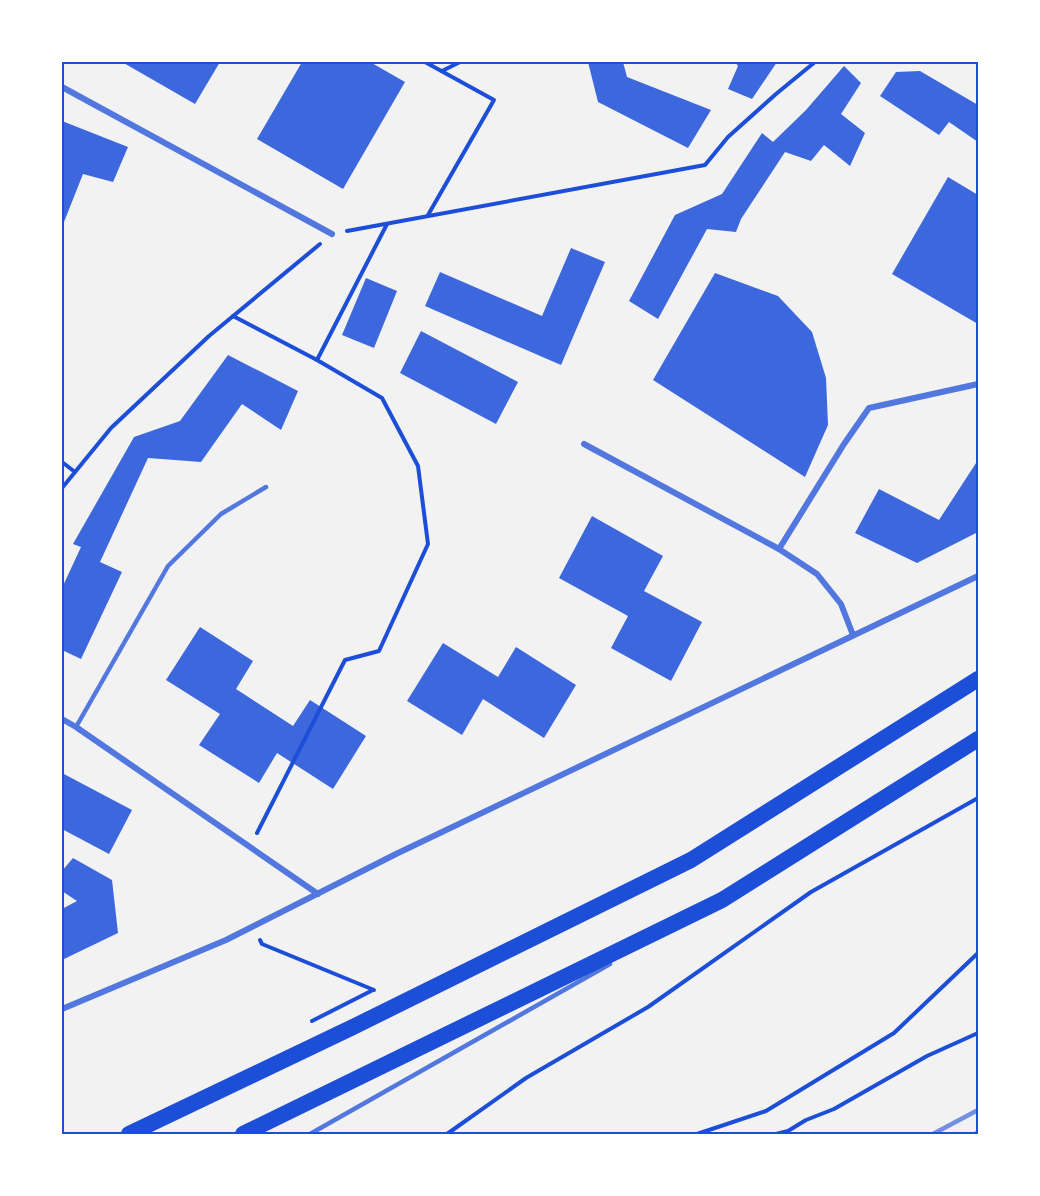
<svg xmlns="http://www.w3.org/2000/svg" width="1040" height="1196" font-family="'Source Sans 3',sans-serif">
  <rect width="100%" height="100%" fill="#f2f2f2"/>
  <g fill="#3d67dc">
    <path d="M122,62H220L195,104Z"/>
    <path d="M302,62H370L405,82L343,189L257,139Z"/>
    <path d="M588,62H623L627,77L711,110L688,148L598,102Z"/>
    <path d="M735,62H777L752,99L728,89L738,66Z"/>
    <path d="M844,66L861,83L841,114L865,133L850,166L824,145L811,161L785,152L741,219L736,232L707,229L658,319L629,301L675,215L722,194L762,133L773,142L806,110Z"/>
    <path d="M920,71L978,105V142L949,122L939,135L880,96L896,72Z"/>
    <path d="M62,121L128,147L113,182L83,174L62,227Z"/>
    <path d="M948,177L978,195V324L892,274Z"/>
    <path d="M571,248L605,262L561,365L425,306L440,272L542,316Z"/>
    <path d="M715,273L778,296L812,332L826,378L828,425L805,477L653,380Z"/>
    <path d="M366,278L397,291L374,348L342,335Z"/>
    <path d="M421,331L518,382L496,424L400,373Z"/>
    <path d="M228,355L298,391L281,430L242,404L201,462L148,458L100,562L122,572L81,659L62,650V588L81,547L73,544L134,437L180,421Z"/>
    <path d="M978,460V532L917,563L855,533L879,489L939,520Z"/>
    <path d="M592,516L663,556L644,591L702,622L671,681L611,648L628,616L559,578Z"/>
    <path d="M200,627L253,661L236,689L293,726L310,700L366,736L333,789L277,753L259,783L199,745L220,714L166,680Z"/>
    <path d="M443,643L498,677L516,647L576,685L544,738L483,699L462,735L407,701Z"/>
    <path d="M62,773L132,810L109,854L62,829Z"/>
    <path d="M73,858L112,880L118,933L62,960V909L77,901L62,891V871Z"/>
  </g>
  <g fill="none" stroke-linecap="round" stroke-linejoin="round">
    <g stroke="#1d4ed8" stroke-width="4">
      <path d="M425,62L494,100L428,215"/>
      <path d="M442,71L460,62"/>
      <path d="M347,231L705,165L728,137L776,94L815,62"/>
      <path d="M233,316L317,360"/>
      <path d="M62,462L75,472"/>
      <path d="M62,488L111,428L209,336L320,244"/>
      <path d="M257,833L345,660L379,651L428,544L418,466L382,398L317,360L387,224"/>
      <path d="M260,940L262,944L374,990"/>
      <path d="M312,1021L373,990"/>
      <path d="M447,1134L526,1078L648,1007L811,892L978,798"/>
      <path d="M697,1134L766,1111L894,1033L978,953"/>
      <path d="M776,1134L788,1131L806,1120L834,1109L927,1056L978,1033"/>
    </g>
    <g stroke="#5277de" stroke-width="4.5">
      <path d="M76,727L168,566L221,514L266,487"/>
      <path d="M310,1134L610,964"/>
    </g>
    <g stroke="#5277de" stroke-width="6">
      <path d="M62,87L332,234"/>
      <path d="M584,444L779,549L817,574L841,604L853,635"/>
      <path d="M779,549L844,444L869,408L978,384"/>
      <path d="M62,719L76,727L318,894"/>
      <path d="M62,1009L226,940L396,854L978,576"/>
    </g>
    <g stroke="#1d4ed8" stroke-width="16">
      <path d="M129,1134L353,1027L691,860L978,679"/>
      <path d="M243,1134L722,900L978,739"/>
    </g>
    <g stroke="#7290e2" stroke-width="4.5">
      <path d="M933,1134L978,1110"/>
      <path d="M975,1134L978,1133"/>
    </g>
  </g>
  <rect width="1040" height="1196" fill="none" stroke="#ffffff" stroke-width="126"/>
  <rect x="63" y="63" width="914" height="1070" fill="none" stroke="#1d4ed8" stroke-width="2"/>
</svg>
